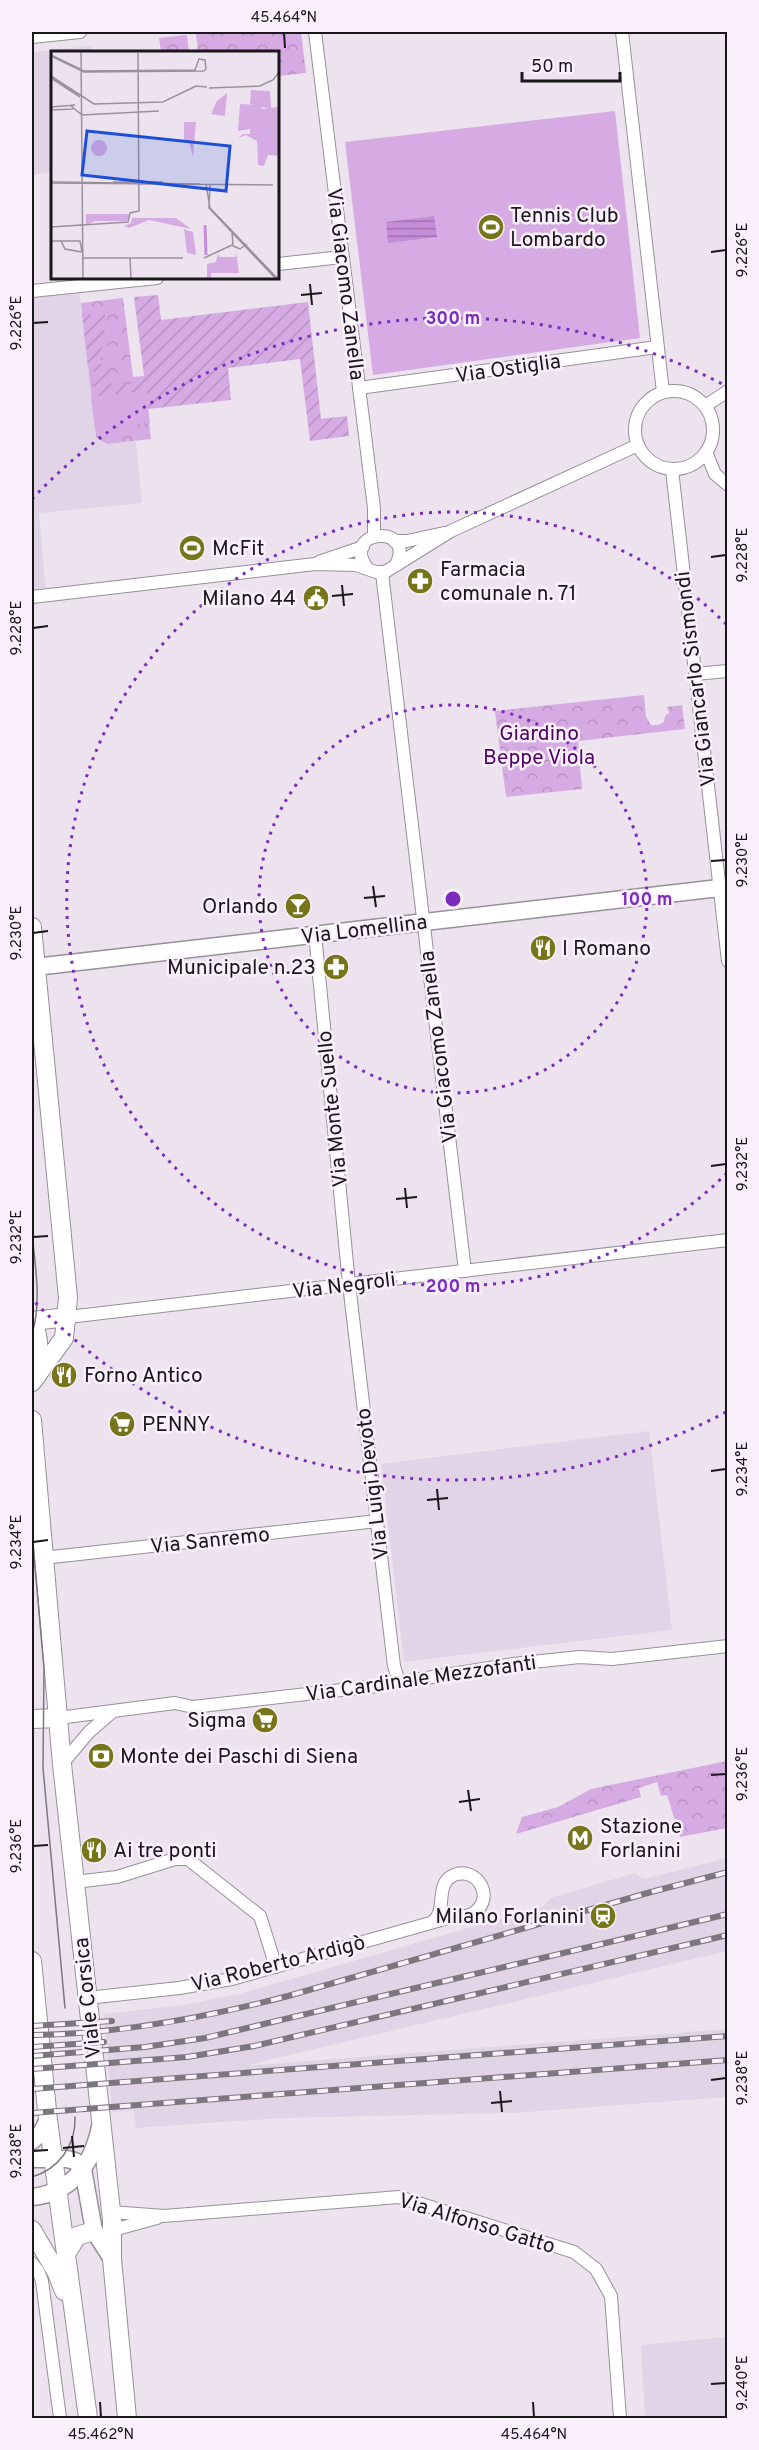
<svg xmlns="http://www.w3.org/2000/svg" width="759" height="2450" font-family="Overpass,sans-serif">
  <defs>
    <pattern id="forest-crowns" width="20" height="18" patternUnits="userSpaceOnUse" patternTransform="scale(1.5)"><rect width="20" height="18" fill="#d6abe3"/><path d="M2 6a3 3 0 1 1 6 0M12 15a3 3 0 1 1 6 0" fill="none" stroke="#b792c2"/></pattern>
    <pattern id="garden-furrows" width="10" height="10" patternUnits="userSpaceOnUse" patternTransform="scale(1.5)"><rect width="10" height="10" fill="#d6abe3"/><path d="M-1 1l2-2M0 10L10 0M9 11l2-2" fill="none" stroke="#b792c2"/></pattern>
    <pattern id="water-rules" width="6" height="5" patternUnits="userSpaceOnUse" patternTransform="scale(1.5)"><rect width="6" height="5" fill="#c58cd7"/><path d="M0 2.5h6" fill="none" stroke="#9f71ae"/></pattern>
  </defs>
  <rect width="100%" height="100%" fill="#ece3ef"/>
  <g fill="#e1d4e6">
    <path d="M91,46L92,52H52V172L32,175V52Z"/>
    <path d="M79,290L96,437L107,444L136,441L142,503L39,513L46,592L32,595V294Z"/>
    <path d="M649,1431L672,1630L404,1662L381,1464Z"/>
    <path d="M727,1858V1951L244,2066L727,2029V2097L513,2113L282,2118L136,2128L134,2110L112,2112L104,2014L176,2006L239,1994L544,1906L550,1898L635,1873L644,1879Z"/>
    <path d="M727,2337V2418H645L641,2345Z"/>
  </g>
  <g fill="url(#forest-crowns)">
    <path d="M216,32H301L306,73L278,76V52H198L196,34Z"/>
    <path d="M187,35L189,52H161L159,38Z"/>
    <path d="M123,298L133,377L144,376L151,439L107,444L96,437L81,303Z"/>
    <path d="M644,695L646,717L651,725H658L664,722L665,716L669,713L667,707L682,705L685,729L578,741L582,789L506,797L495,711Z"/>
    <path d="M727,1761V1828L680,1837L667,1795L661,1796L657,1782L639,1788L641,1797L516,1834L522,1817L558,1807L591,1789Z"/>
  </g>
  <g fill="url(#garden-furrows)">
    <path d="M158,295L161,320L308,302L321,419L347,416L349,436L310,441L300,359L228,368L231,400L148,409L146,391L95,397L93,365L107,363L109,368L111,383L115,386L131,384L133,378L144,376L134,297Z"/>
    <path d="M104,313L107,318L102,343L103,357L92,360L88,368L82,315Z"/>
  </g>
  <g fill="#d6abe3">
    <path d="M615,111L640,338L373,375L345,142Z"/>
    <path d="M146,391L150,423L95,430L91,397Z"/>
  </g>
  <path fill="url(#water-rules)" d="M434,216L437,237L388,243L386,222Z"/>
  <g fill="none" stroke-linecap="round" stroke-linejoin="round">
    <defs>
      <g id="street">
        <path d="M315,32L374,508V536"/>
        <path d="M622,32L663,392"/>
        <path d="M32,37L80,32"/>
        <path d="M278,264L342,257"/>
        <path d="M32,291L157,278"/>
        <path d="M359,388L657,347"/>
        <circle cx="674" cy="430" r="39"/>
        <path d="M705,406L728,391"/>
        <path d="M706,452L715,474L728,485"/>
        <path d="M672,470L728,961"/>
        <path d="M394,541H407L444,533"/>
        <path d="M319,562L363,547"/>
        <path d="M367,568C339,529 417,523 396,565"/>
        <path d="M382,573L465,1271"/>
        <path d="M32,597L315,564L356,565L376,572H385L451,531L638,445"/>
        <path d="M695,674L728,671"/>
        <path d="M315,934L349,1284L394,1666L399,1682"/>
        <path d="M68,1317L728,1240"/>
        <path d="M43,1558L377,1521"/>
        <path d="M58,1718L175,1703L193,1707L377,1686L513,1664L580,1657L612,1659L728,1646"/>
        <path d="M62,1764L89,1732L111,1713"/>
        <path d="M75,1882L117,1877L175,1859H188L260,1916L276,1967"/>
        <path d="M87,1998L179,1988L232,1979L448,1918C457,1916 468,1918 475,1912C495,1897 477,1866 454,1875C433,1884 449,1912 431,1923"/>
        <path d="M111,2212L164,2216L399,2197L574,2252L596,2269L611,2296L620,2418"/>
        <path d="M113,2230L157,2218"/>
        <path d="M32,2263L38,2271L42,2281L60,2418"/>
      </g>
      <g id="secondary">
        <path d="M32,973L35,967L728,887"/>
        <path d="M32,2141L41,2133L48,2120"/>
        <path d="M32,2159H67L75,2161L83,2169L94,2231L112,2259"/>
        <path d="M32,2197C71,2193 92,2165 100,2127"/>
      </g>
      <g id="primary">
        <path d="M32,927L68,1298L64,1338L32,1382"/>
        <path d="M32,1321C41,1339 40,1356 34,1375"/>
        <path d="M32,1321L68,1317"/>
        <path d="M32,1420L62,1764L112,2220V2259L127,2418"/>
        <path d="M32,1719L58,1718"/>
        <path d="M32,1961L48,2120L88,2418"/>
        <path d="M32,2230L57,2273L64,2291"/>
        <path d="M66,2254L77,2236L94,2231"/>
      </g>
    </defs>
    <use href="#street" stroke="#978f9a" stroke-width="14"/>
    <use href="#secondary" stroke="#978f9a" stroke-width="19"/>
    <use href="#primary" stroke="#978f9a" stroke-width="20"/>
    <use href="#street" stroke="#fff" stroke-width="12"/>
    <use href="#secondary" stroke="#fff" stroke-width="16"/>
    <use href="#primary" stroke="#fff" stroke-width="18"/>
    <g stroke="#7c767e" stroke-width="1.5">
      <path d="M32,1233C35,1266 42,1301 32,1334"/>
      <path d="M32,1533L44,1668L43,1768L65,2008"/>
      <path d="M32,2177C59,2169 76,2145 75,2117"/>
    </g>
    <defs>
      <g id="rail">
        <path d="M32,2026L112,2021"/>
        <path d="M32,2035C119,2034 204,2018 288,1996L651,1892L728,1872"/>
        <path d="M32,2047L104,2042"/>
        <path d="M32,2056L145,2047L205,2038L728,1914"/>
        <path d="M32,2069L187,2057L254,2046L728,1935"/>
        <path d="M32,2089L728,2036"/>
        <path d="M32,2113L728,2060"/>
      </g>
    </defs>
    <use href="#rail" stroke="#7c767e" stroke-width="6"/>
    <use href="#rail" stroke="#f9f0fc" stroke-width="4" stroke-dasharray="11" stroke-linecap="butt"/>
  </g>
  <path fill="none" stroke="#1a171b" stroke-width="2" d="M284,33L285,48M711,252L726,250M310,284L312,305M301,295L322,293M33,323L48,322M711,557L726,555M342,585L344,606M332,596L353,594M33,628L48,626M711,861L726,860M373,886L376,907M364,898L385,896M33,933L48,931M711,1166L726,1164M405,1188L407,1208M396,1199L417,1197M33,1237L48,1236M711,1471L726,1469M437,1489L439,1510M427,1500L448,1498M33,1542L48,1540M711,1775L726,1774M468,1790L471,1811M459,1802L480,1799M33,1846L48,1845M711,2080L726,2078M500,2091L502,2112M491,2103L512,2101M72,2136L74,2157M63,2148L84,2146M33,2151L48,2150M711,2384L726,2383M100,2402L101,2417M533,2402L534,2417"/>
  <g fill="none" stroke="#7b2cbf" stroke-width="3" stroke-dasharray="3 6">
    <circle cx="453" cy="899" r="194"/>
    <path d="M727 1173A387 387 0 1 1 727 625"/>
    <path d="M726 1412A581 581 0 0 1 32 1299M32 499A581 581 0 0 1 726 386"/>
  </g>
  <defs>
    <symbol id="stadium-disc" viewBox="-11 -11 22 22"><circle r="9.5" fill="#77751a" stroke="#f9f0fc"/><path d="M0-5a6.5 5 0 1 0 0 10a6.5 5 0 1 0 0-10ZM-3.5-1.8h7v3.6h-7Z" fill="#fff"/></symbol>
    <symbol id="pharmacy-disc" viewBox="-11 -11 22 22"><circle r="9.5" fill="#77751a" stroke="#f9f0fc"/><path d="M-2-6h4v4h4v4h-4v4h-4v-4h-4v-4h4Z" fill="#fff"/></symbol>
    <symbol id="civic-disc" viewBox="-11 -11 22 22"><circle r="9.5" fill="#77751a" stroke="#f9f0fc"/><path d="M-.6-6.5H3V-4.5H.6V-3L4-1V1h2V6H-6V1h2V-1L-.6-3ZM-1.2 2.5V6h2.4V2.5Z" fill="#fff"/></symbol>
    <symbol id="bar-disc" viewBox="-11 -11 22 22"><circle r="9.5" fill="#77751a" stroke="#f9f0fc"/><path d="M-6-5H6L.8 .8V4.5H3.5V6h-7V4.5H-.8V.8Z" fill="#fff"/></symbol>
    <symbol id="restaurant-disc" viewBox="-11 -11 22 22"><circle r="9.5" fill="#77751a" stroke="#f9f0fc"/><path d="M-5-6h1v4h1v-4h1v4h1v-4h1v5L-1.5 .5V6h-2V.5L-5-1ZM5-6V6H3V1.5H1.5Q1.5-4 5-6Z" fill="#fff"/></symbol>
    <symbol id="supermarket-disc" viewBox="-11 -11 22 22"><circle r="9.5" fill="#77751a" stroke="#f9f0fc"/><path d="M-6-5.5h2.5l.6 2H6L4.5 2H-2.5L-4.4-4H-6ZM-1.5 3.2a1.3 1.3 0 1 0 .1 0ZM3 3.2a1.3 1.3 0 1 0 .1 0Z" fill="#fff"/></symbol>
    <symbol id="bank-disc" viewBox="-11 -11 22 22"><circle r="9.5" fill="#77751a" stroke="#f9f0fc"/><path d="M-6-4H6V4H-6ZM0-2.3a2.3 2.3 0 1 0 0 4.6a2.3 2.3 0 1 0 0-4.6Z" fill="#fff"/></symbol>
    <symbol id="metro-disc" viewBox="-11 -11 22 22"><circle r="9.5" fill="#77751a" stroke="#f9f0fc"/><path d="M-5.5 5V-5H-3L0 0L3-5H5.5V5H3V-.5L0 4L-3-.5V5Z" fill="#fff"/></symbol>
    <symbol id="station-disc" viewBox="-11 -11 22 22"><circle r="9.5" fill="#77751a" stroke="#f9f0fc"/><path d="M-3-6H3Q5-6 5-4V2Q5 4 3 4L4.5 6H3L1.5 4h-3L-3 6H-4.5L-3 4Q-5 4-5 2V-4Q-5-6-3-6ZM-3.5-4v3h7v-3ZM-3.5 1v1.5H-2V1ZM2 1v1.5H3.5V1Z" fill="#fff"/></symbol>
  </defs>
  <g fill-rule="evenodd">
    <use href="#stadium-disc" x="476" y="212" width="30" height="30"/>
    <use href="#stadium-disc" x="177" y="533" width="30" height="30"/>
    <use href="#pharmacy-disc" x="405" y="566" width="30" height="30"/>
    <use href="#civic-disc" x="301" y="583" width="30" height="30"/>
    <use href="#bar-disc" x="283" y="891" width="30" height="30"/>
    <use href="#restaurant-disc" x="528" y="933" width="30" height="30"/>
    <use href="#pharmacy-disc" x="321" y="952" width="30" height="30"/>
    <use href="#restaurant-disc" x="49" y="1360" width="30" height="30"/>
    <use href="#supermarket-disc" x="107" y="1409" width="30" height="30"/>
    <use href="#supermarket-disc" x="250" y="1705" width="30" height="30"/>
    <use href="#bank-disc" x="86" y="1741" width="30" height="30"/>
    <use href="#metro-disc" x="565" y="1823" width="30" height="30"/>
    <use href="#restaurant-disc" x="79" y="1835" width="30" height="30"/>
    <use href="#station-disc" x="588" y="1901" width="30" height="30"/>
  </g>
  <g text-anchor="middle" stroke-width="5" stroke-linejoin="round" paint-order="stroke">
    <g font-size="21" fill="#1a171b" stroke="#f9f0fc" text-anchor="start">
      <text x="510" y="222">Tennis Club<tspan x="510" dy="24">Lombardo</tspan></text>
      <text x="212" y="555">McFit</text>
      <text x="440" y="576">Farmacia<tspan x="440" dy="24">comunale n. 71</tspan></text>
      <text x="296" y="605" text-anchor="end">Milano 44</text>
      <text x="278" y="913" text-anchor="end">Orlando</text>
      <text x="562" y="955">I Romano</text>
      <text x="316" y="974" text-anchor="end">Municipale n.23</text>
      <text x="84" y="1382">Forno Antico</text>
      <text x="142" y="1431">PENNY</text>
      <text x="246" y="1727" text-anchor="end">Sigma</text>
      <text x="120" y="1763">Monte dei Paschi di Siena</text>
      <text x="600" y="1833">Stazione<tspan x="600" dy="24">Forlanini</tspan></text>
      <text x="113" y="1857">Ai tre ponti</text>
      <text x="584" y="1923" text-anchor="end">Milano Forlanini</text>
    </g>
    <g font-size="21" fill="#1a171b" stroke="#f9f0fc">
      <text transform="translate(346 284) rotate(83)" y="7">Via Giacomo Zanella</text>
      <text transform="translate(508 368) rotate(-8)" y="7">Via Ostiglia</text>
      <text transform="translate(695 679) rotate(-97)" y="7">Via Giancarlo Sismondi</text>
      <text transform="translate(364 929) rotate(-7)" y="7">Via Lomellina</text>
      <text transform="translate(438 1047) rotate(-97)" y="7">Via Giacomo Zanella</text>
      <text transform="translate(332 1109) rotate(-96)" y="7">Via Monte Suello</text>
      <text transform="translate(344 1285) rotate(-7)" y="7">Via Negroli</text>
      <text transform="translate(372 1484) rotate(-97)" y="7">Via Luigi Devoto</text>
      <text transform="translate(210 1540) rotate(-6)" y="7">Via Sanremo</text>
      <text transform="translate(421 1678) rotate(-8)" y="7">Via Cardinale Mezzofanti</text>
      <text transform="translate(278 1963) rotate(-14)" y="7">Via Roberto Ardigò</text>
      <text transform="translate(87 1998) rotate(-96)" y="7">Viale Corsica</text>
      <text transform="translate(477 2223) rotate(17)" y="7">Via Alfonso Gatto</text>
    </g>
    <g font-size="21" fill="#500163" stroke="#f9f0fc">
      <text x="539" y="740">Giardino<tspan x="539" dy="24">Beppe Viola</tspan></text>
    </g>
  </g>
  <g transform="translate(51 51)">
    <rect width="228" height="228" fill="#ece3ef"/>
    <path d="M35,163H77L78,164L76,170H44L35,174ZM133,178L142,181L145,204L136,202Z" fill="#d6abe3"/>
    <path d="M189,53L210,54L211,58L228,56V105L217,104L213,115L207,114L206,90L195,84L187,87L192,83H199V78L187,80ZM133,71H145L142,106L138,91L133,88ZM81,167H125L140,178L98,169L78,177L73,175L80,172ZM185,199L188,222H160V228H156V213L165,211L167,202L168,206H185Z" fill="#d6abe3"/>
    <path d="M200,39L219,40L220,58L199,53ZM176,42L174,65L160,63L166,50ZM40 97a8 8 0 1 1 16 0a8 8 0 1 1-16 0Z" fill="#d6abe3"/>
    <path fill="none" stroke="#c58cd7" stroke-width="3" d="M154,174L155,204"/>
    <path fill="none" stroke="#98919a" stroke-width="1.5" d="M30,0L32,228M0,4L33,20L144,19L148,8L154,9L155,18L153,20L33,21L0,5M0,25L43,53L112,51L145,35L156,36M0,27L29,46M158,37L209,35L222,29L228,21M20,55L31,64L108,60M0,56L24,54M0,59L22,58M0,131L149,133M62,131H112M0,132L222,134M155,133L159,157L227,228M159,133L158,157L225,228M0,176L77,171L79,162L88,160L87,2M181,181L182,195L189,198L196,193M0,190H29L31,201L14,198L10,190H0M32,207H132M79,207L80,228M153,207L181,194"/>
    <path fill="#1d4ed8" fill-opacity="0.15" stroke="#1d4ed8" stroke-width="3" d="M36,80L179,95L175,140L31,124Z"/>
    <rect width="228" height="228" fill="none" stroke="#1a171b" stroke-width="3"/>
  </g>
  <circle cx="453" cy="899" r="9" fill="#7b2cbf" stroke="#f9f0fc" stroke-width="3"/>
  <g font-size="18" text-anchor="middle" font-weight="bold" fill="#7b2cbf" stroke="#f9f0fc" stroke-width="5" stroke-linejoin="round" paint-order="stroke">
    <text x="453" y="324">300 m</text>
    <text x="647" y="905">100 m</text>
    <text x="453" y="1292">200 m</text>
  </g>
  <rect width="759" height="2450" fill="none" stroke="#f9f0fc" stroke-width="66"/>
  <path d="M522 72v9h98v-9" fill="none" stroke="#1a171b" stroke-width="3"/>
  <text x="531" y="72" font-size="18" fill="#1a171b" stroke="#f9f0fc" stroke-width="4.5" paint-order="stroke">50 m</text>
  <rect x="33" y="33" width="693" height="2384" fill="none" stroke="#1a171b" stroke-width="2"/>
  <g font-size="15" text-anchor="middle" fill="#1a171b">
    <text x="284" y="22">45.464°N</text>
    <text transform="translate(742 250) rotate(-90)" y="5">9.226°E</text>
    <text transform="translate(16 323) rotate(-90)" y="5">9.226°E</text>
    <text transform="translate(742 555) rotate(-90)" y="5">9.228°E</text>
    <text transform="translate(16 628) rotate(-90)" y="5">9.228°E</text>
    <text transform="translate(742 860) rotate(-90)" y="5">9.230°E</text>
    <text transform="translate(16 933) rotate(-90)" y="5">9.230°E</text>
    <text transform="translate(742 1164) rotate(-90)" y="5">9.232°E</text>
    <text transform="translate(16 1237) rotate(-90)" y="5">9.232°E</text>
    <text transform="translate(742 1469) rotate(-90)" y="5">9.234°E</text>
    <text transform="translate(16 1542) rotate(-90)" y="5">9.234°E</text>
    <text transform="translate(742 1774) rotate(-90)" y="5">9.236°E</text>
    <text transform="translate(16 1846) rotate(-90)" y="5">9.236°E</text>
    <text transform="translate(742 2078) rotate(-90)" y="5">9.238°E</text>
    <text transform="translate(16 2151) rotate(-90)" y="5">9.238°E</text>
    <text transform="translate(742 2383) rotate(-90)" y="5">9.240°E</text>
    <text x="101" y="2439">45.462°N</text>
    <text x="534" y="2439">45.464°N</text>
  </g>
</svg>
